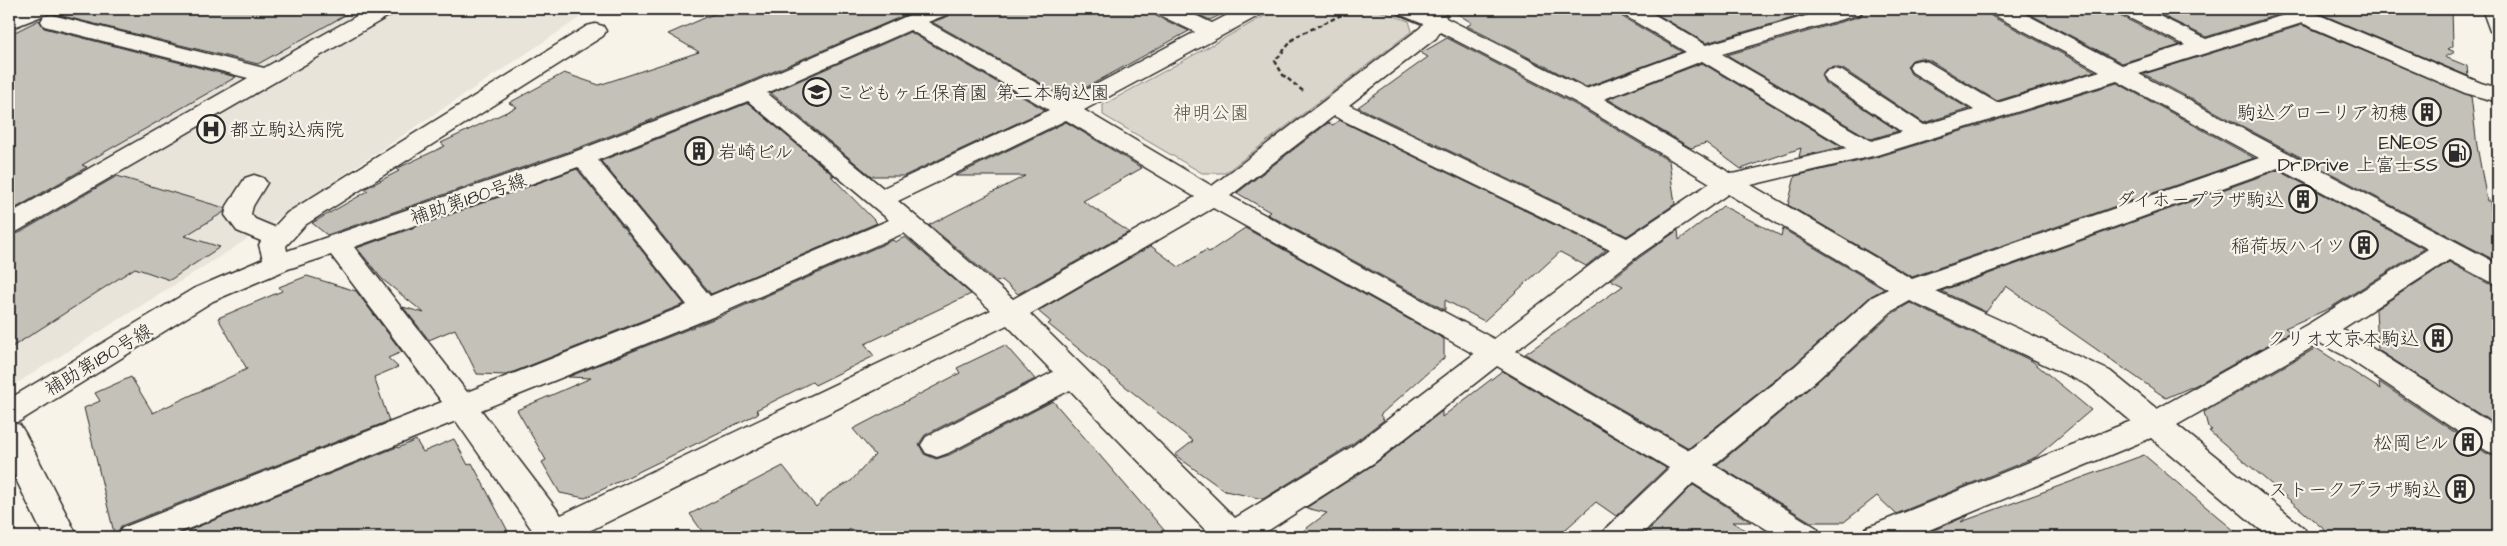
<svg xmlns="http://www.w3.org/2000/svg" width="2507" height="546" font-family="'Architects Daughter','Klee One',sans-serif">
  <rect width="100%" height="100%" fill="#f7f3e8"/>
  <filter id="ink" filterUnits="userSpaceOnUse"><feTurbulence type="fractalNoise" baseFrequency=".02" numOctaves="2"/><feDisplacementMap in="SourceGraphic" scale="10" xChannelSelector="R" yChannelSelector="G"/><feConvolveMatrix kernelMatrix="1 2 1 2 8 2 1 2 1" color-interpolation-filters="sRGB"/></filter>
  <g filter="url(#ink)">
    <path fill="#e8e4da" d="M9,9H593L232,249L9,388Z"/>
    <path fill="#dad6cc" stroke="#82807c" d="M1277,9H1374L1409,21L1412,31L1225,173H1202L1103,115V105Z"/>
    <g fill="#c4c1b9" stroke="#2b2b2b">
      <path d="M64,9H356L258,64L54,14Z"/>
      <path d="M725,9H919L742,85L573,150L327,235L312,223L368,191L364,189L399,171L396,169L398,168L445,146L441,143L517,107L509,103L564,73L599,85L699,52L668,34Z"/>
      <path d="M952,9H1153L1156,16L1189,31L1067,98L932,22L949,16Z"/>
      <path d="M1186,9H1232L1210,20Z"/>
      <path d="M1450,9H1618L1621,16L1682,52L1586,87L1467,26L1472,23Z"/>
      <path d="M1648,9H1824L1706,43Z"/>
      <path d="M1864,9H1988L1991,16L2095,71L1997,101L1929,60L1920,58L1912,60L1907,66L1911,74L1969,109L1924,123L1843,69L1834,67L1826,69L1821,75L1825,83L1898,131L1871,139L1727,55L1861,16Z"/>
      <path d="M2020,9H2117L2120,16L2180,45L2122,63Z"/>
      <path d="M2149,9H2275L2280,14L2206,37Z"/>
      <path d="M2309,9H2452L2453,46L2448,49L2455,52L2445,57L2467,66L2468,76Z"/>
      <path d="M39,20L44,28L236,77L82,165L87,167L9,212V35Z"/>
      <path d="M2302,25L2471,96L2477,146L2487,201H2490L2498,262L2144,74Z"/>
      <path d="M910,32L1045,110L904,176H871L771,93Z"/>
      <path d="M1447,38L1576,105L1669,161L1675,204L1627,236L1358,107L1428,57L1421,53Z"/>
      <path d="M1702,63L1842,147L1799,157L1801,148L1741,169L1706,143L1691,148L1608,99Z"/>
      <path d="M2117,83L2254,158L1912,277L1788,205L1795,176L1877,157Z"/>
      <path d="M748,103L834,176H831L877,223L711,294L601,161Z"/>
      <path d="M1339,120L1606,250L1586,266L1560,252L1484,321L1445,300V310L1267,214L1270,212L1237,193L1328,123L1333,125Z"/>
      <path d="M1066,122L1142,168L1083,201L1129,232L1018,294L1002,280L997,282L929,225L1025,176H955Z"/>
      <path d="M577,169L684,304L506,375L477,374L455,329L429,340L403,307L424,313L382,279L357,248Z"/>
      <path d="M2278,170L2424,249L2330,308L2285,328L2291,332L2196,385L2166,398L2006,286L1986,312L1941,291Z"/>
      <path d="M117,176L225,208L224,212L185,236L220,247L170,280L135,268L9,349V235L19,233Z"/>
      <path d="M1723,206L1781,236L1783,229L1884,289L1871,296L1794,365L1689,448L1525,354L1623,286L1611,280L1640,257L1678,230L1679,240Z"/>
      <path d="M1245,228L1444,339V358L1380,415L1384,420L1352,444L1263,499L1225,491L1175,455L1193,441L1048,324L1051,322L1038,311L1151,246L1179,267L1206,250L1209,252Z"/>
      <path d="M905,237L971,294L865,344L874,356L815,385L812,382L756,410L759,413L585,498L560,493L542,462L546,460L517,410L591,378L568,377L716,318L893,240L895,242Z"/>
      <path d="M2449,262L2487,283L2498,286V426L2378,350L2376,309Z"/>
      <path d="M307,276L356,291L402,352L388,358L398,367L374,377L389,421L121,526L115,537L84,408L100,401L95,393L131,377L153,413L247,369L218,318L282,291L279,287Z"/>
      <path d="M1910,303L2032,361L2091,410L2036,457L1896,514L1877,496L1844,522H1811L1717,465L1818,381L1893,313Z"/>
      <path d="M1005,345L1035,379L925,435L919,444L924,454L936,459L949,455L1053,401L1170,537H870L850,529L842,537H706L690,514L783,466L816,507L828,494L851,481L875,455L853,429L960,373L957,368Z"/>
      <path d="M2316,348L2380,389L2379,382L2486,453L2498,457V537H2333L2209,431L2212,430L2208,427L2204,412Z"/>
      <path d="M1502,371L1666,468L1616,516L1596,502L1557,537H1295L1327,513L1306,508L1376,463L1442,411V417Z"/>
      <path d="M454,439L468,465L472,463L511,537H172L397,447L398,448L416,440L423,452Z"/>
      <path d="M2144,455L2242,537L1920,536L1969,515L1961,522Z"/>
      <path d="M1693,485L1751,522H1732L1756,537H1648L1644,535Z"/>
    </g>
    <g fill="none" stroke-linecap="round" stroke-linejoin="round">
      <defs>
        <g id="minor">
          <path d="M22,9H50L47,14L9,29V15Z"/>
          <path d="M369,9H395L392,14L18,231L9,233V214L248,78L44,26L41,21L44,16L52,15L264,68Z"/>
          <path d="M923,9H950L948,14L928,22L1067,100L1195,32L1157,14L1155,9H1182L1212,23L1239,9H1264L1262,14L1084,110L1212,186L1420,28L1423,24L1399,14L1397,9H1444L1446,18L1586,89L1686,52L1622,14L1620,9H1645L1706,45L1830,9H1862L1860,14L1722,54L1871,141L1902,132L1826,81L1823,76L1826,71L1834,69L1842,71L1924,125L1974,110L1912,72L1909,67L1912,62L1920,60L1928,62L1997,103L2100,71L1992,14L1990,9H2016L2122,65L2185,45L2121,14L2119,9H2145L2206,39L2284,15L2277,9H2305L2481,83L2498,88V102L2465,93L2302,23L2139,74L2498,264V284L2488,281L2449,260L2342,329L2498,428V455L2487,451L2343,355L2320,343L2177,425L2304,528L2309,537H2269L2151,438L1912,537H1861L1866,528L2131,421L2088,385L1910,301L1892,311L1817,380L1714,465L1817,528L1822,537H1779L1693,483L1639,537H1601L1606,528L1669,468L1497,366L1375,462L1258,537H1212L1070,390L948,453L937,457L926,453L921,445L926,437L1053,372L1007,325L577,537H537L456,421L168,537H117L122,528L442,402L331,255L288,269L213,301L20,421L13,423L20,425L25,433L78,537H44L9,465V399L193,289L263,259L259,245L261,241L237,231L225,215L227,206L245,178L254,175L263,178L267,183L253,206L251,214L255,219L274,227L287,213L587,26L595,24L603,26L606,31L603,36L305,225L286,246L287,251L574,152L743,87ZM910,30L1049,110L883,188L767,93ZM1440,32L1577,103L1710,183L1627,238L1349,105L1436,38ZM1702,61L1847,148L1732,174L1604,99ZM2117,81L2259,158L1912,279L1751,185L1877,155ZM748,101L889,220L710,296L598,160ZM1334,116L1610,250L1494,339L1230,196ZM1066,120L1195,197L1013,299L898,201ZM578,167L687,305L467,392L354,247ZM2278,168L2428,249L2310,323L2157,409L2110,371L1936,291ZM1728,194L1888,289L1872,297L1795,366L1689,450L1516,351L1639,255ZM1213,208L1474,354L1353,446L1235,518L1030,314ZM904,233L991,310L561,515L481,410L715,316Z"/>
        </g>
        <path id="major" d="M2482,9H2498V32L2490,31Z"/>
      </defs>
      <use href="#minor" stroke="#2b2b2b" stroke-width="3"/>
      <use href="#major" stroke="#2b2b2b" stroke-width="3"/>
      <path stroke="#2b2b2b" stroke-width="2.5" stroke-dasharray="4.5 3" stroke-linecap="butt" d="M1303,91L1283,75L1275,61L1295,37L1354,9"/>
      <use href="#minor" fill="#f7f3e8" fill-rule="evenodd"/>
      <use href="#major" fill="#f7f3e8" fill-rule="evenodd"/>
    </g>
  </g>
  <defs>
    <symbol id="school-ring" viewBox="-11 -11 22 22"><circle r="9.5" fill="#f7f3e8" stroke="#2b2b2b" stroke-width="1.5"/><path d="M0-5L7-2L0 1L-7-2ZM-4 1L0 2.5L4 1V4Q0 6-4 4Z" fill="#2b2b2b"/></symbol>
    <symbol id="building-ring" viewBox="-11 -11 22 22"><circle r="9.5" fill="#f7f3e8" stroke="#2b2b2b" stroke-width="1.5"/><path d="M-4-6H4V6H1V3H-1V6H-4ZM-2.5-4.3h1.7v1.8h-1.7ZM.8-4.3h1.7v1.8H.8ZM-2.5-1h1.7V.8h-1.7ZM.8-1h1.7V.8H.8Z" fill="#2b2b2b"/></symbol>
    <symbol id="hospital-ring" viewBox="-11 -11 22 22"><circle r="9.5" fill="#f7f3e8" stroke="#2b2b2b" stroke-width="1.5"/><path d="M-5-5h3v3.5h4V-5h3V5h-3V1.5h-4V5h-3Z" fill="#2b2b2b"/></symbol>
    <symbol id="fuel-ring" viewBox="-11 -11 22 22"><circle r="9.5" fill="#f7f3e8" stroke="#2b2b2b" stroke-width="1.5"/><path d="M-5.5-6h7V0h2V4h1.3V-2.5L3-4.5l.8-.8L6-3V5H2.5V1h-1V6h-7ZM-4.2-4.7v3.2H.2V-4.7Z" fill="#2b2b2b"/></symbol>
  </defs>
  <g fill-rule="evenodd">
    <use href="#school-ring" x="801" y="76" width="32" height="32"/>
    <use href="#building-ring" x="2411" y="96" width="32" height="32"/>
    <use href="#hospital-ring" x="195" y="113" width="32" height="32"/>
    <use href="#building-ring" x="683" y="135" width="32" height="32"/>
    <use href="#fuel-ring" x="2441" y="137" width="32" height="32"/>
    <use href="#building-ring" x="2287" y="183" width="32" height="32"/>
    <use href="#building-ring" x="2348" y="229" width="32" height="32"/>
    <use href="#building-ring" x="2422" y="322" width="32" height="32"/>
    <use href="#building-ring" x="2452" y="426" width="32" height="32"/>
    <use href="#building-ring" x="2444" y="473" width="32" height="32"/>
  </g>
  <g text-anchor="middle" stroke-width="4.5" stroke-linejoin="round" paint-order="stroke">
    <g font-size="19" fill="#2b2b2b" stroke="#f7f3e8" text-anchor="end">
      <text x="836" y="99" text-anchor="start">こどもヶ丘保育園 第二本駒込園</text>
      <text x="2408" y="119">駒込グローリア初穂</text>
      <text x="230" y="136" text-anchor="start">都立駒込病院</text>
      <text x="2438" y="149">ENEOS<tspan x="2438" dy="22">Dr.Drive 上富士SS</tspan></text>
      <text x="718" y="158" text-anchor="start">岩崎ビル</text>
      <text x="2284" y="206">ダイホープラザ駒込</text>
      <text x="2345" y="252">稲荷坂ハイツ</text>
      <text x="2419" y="345">クリオ文京本駒込</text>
      <text x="2449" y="449">松岡ビル</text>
      <text x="2441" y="496">ストークプラザ駒込</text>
    </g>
    <g font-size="19" fill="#575653" stroke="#f7f3e8">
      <text x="1211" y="119">神明公園</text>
    </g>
    <g font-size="19" fill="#2b2b2b" stroke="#f7f3e8">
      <text transform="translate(468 198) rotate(-19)" y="7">補助第180号線</text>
      <text transform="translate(98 359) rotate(-31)" y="7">補助第180号線</text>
    </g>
  </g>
  <rect width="2507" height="546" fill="none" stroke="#f7f3e8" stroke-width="30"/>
  <rect x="15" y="15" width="2477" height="516" fill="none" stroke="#2b2b2b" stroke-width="2" filter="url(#ink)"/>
</svg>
